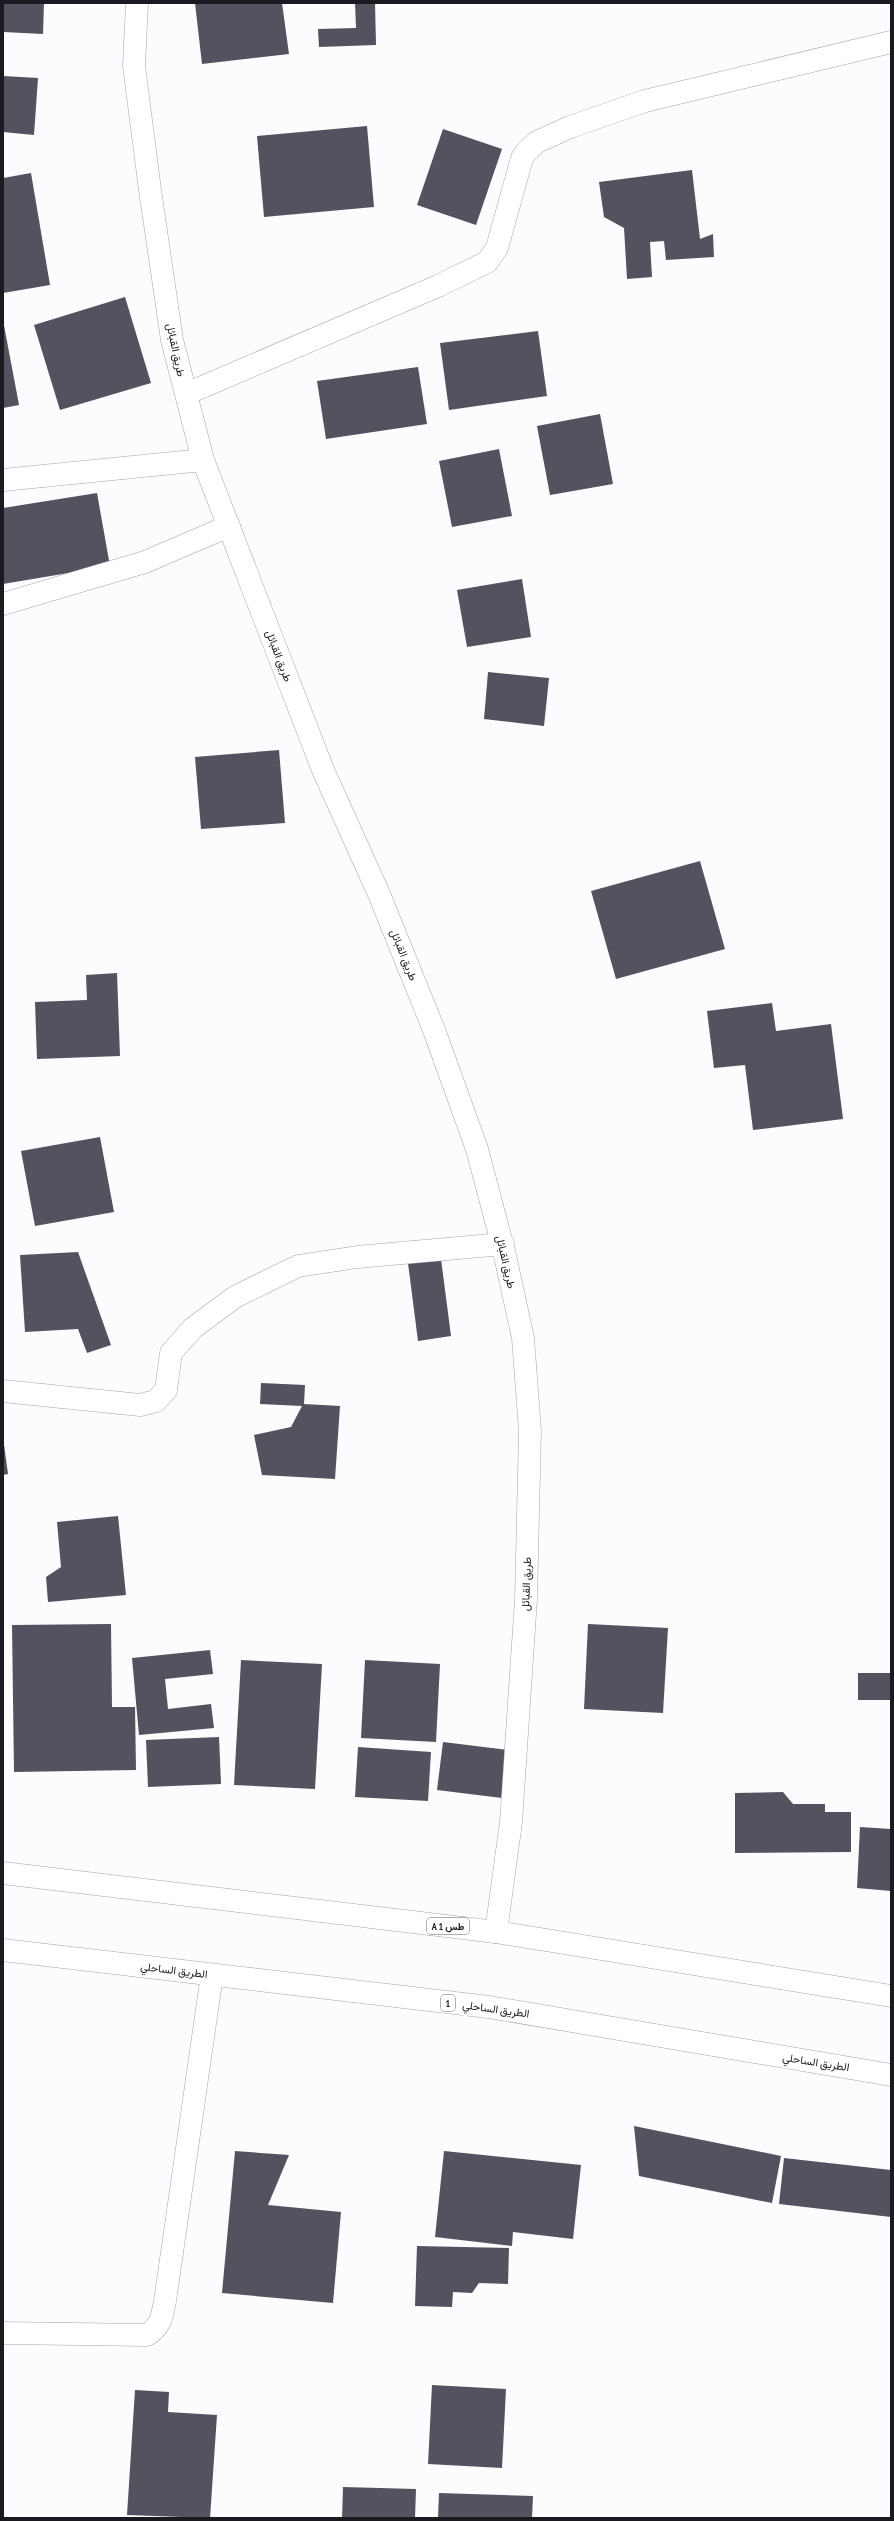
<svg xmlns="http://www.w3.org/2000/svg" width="894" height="2521" font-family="'PT Sans Narrow',Vazirmatn,sans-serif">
  <rect width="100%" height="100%" fill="#fcfbfe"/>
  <g fill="#55525f">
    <path d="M3,3H44L43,34L3,32Z"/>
    <path d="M195,3H282L289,54L202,64Z"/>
    <path d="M355,3H375L376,45L319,47L318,29L356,28Z"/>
    <path d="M3,76L38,78L34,135L3,132Z"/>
    <path d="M367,126L374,207L264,217L257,136Z"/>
    <path d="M443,129L502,149L476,225L417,205Z"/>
    <path d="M692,170L700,239L713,234L714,257L666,260L664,241L650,242L652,277L627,279L624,228L604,217L599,182Z"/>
    <path d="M31,173L50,285L3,293V178Z"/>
    <path d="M125,297L151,383L60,410L34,325Z"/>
    <path d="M3,320L19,405L3,408Z"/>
    <path d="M538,331L547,396L449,410L440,343Z"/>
    <path d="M418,367L427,424L326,439L317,381Z"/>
    <path d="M600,414L613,484L550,495L537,426Z"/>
    <path d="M499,449L512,516L452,527L439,461Z"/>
    <path d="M97,493L110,566L3,584V508Z"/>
    <path d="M522,579L531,637L467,647L457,590Z"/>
    <path d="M488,672L549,678L544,726L484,719Z"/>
    <path d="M279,750L285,823L201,829L195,757Z"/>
    <path d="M700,861L725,949L616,979L591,891Z"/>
    <path d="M117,973L120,1056L37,1059L35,1002L87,1000L86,975Z"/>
    <path d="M772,1003L776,1031L831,1024L843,1119L753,1130L745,1065L714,1068L707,1011Z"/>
    <path d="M100,1137L114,1212L35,1226L21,1151Z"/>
    <path d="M78,1252L111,1345L87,1353L78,1329L25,1332L20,1255Z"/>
    <path d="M441,1259L451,1336L418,1341L408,1263Z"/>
    <path d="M261,1383L305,1385L304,1404L340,1406L335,1479L262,1475L254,1435L291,1427L302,1406L260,1404Z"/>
    <path d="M3,1437L8,1474L3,1475Z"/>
    <path d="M118,1516L126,1595L48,1602L46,1577L61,1567L57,1522Z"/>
    <path d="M111,1624L112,1707H135L136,1770L14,1772L12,1625Z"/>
    <path d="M588,1624L668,1628L663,1713L584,1709Z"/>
    <path d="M210,1650L213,1674L165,1679L168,1709L211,1704L214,1728L139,1735L132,1658Z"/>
    <path d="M241,1660L322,1664L315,1789L234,1785Z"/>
    <path d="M365,1660L440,1664L436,1742L361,1738Z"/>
    <rect x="858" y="1673" width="33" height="27"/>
    <path d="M219,1737L221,1784L148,1787L146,1740Z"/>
    <path d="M443,1742L508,1750L502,1798L437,1790Z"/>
    <path d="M358,1747L431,1752L428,1801L355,1797Z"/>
    <path d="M783,1792L793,1804H825V1812H851V1852L735,1853V1793Z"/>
    <path d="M860,1827L891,1829V1891L857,1888Z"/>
    <path d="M634,2126L781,2156L772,2203L639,2176Z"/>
    <path d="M235,2151L289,2155L268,2205L341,2212L333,2303L222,2293Z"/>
    <path d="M444,2151L581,2165L573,2239L513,2232L512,2246L435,2237Z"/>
    <path d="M784,2158L891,2170V2217L779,2204Z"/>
    <path d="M417,2246L509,2248L508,2284L479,2283L472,2293L453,2292L452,2307L415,2306Z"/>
    <path d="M432,2385L506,2389L502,2468L428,2464Z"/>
    <path d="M135,2390L169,2392L168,2412L217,2415L210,2518L127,2515Z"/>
    <path d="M343,2487L416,2489L415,2518H342Z"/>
    <path d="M439,2493L533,2496L532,2518H438Z"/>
  </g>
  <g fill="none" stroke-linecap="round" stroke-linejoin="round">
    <defs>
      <g id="street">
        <path d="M137,3L134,66L150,190L172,340L203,460L323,770L379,894L434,1030L477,1149L504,1251L523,1338L530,1431L526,1599L511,1822L496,1932"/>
        <path d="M186,394L438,286L487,262L497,248L522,158L527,151L537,142L570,127L645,101L891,42"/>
        <path d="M3,480L203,460"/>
        <path d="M3,604L145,562L229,526"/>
        <path d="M3,1391L140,1405L156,1401L166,1390L171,1353L193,1328L235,1297L298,1266L357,1257L503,1244"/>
        <path d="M3,2333L147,2335C161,2326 162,2317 165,2301L212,1975"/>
      </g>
      <g id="highway">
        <path d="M3,1873L496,1932L891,1996"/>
        <path d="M3,1950L489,2007L891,2075"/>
      </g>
    </defs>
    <use href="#street" stroke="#a6a2b1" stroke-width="23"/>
    <use href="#highway" stroke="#a6a2b1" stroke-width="23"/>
    <use href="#street" stroke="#fff" stroke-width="22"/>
    <use href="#highway" stroke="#fff" stroke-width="22"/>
  </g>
  <g text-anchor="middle" stroke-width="4" stroke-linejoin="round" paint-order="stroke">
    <g fill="#fff" stroke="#605f63" stroke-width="1">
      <rect x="427" y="1918" width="42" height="16" rx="3"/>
      <rect x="441" y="1995" width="14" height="16" rx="3"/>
    </g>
    <g font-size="10" font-weight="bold" fill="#1c1a20">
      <text x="448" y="1930">A 1 طس</text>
      <text x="448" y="2007">1</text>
    </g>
    <g font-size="11" fill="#1c1a20" stroke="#fff">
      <text transform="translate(176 350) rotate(78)" y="4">طريق القبائل</text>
      <text transform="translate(279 656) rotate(69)" y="4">طريق القبائل</text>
      <text transform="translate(404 955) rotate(68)" y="4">طريق القبائل</text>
      <text transform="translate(506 1262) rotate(77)" y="4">طريق القبائل</text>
      <text transform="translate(526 1584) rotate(-88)" y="4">طريق القبائل</text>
      <text transform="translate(174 1970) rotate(7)" y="4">الطريق الساحلي</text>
      <text transform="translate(496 2009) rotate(8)" y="4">الطريق الساحلي</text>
      <text transform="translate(816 2062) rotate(9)" y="4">الطريق الساحلي</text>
    </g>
  </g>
  <rect width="894" height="2521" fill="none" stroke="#1c1a20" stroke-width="8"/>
</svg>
